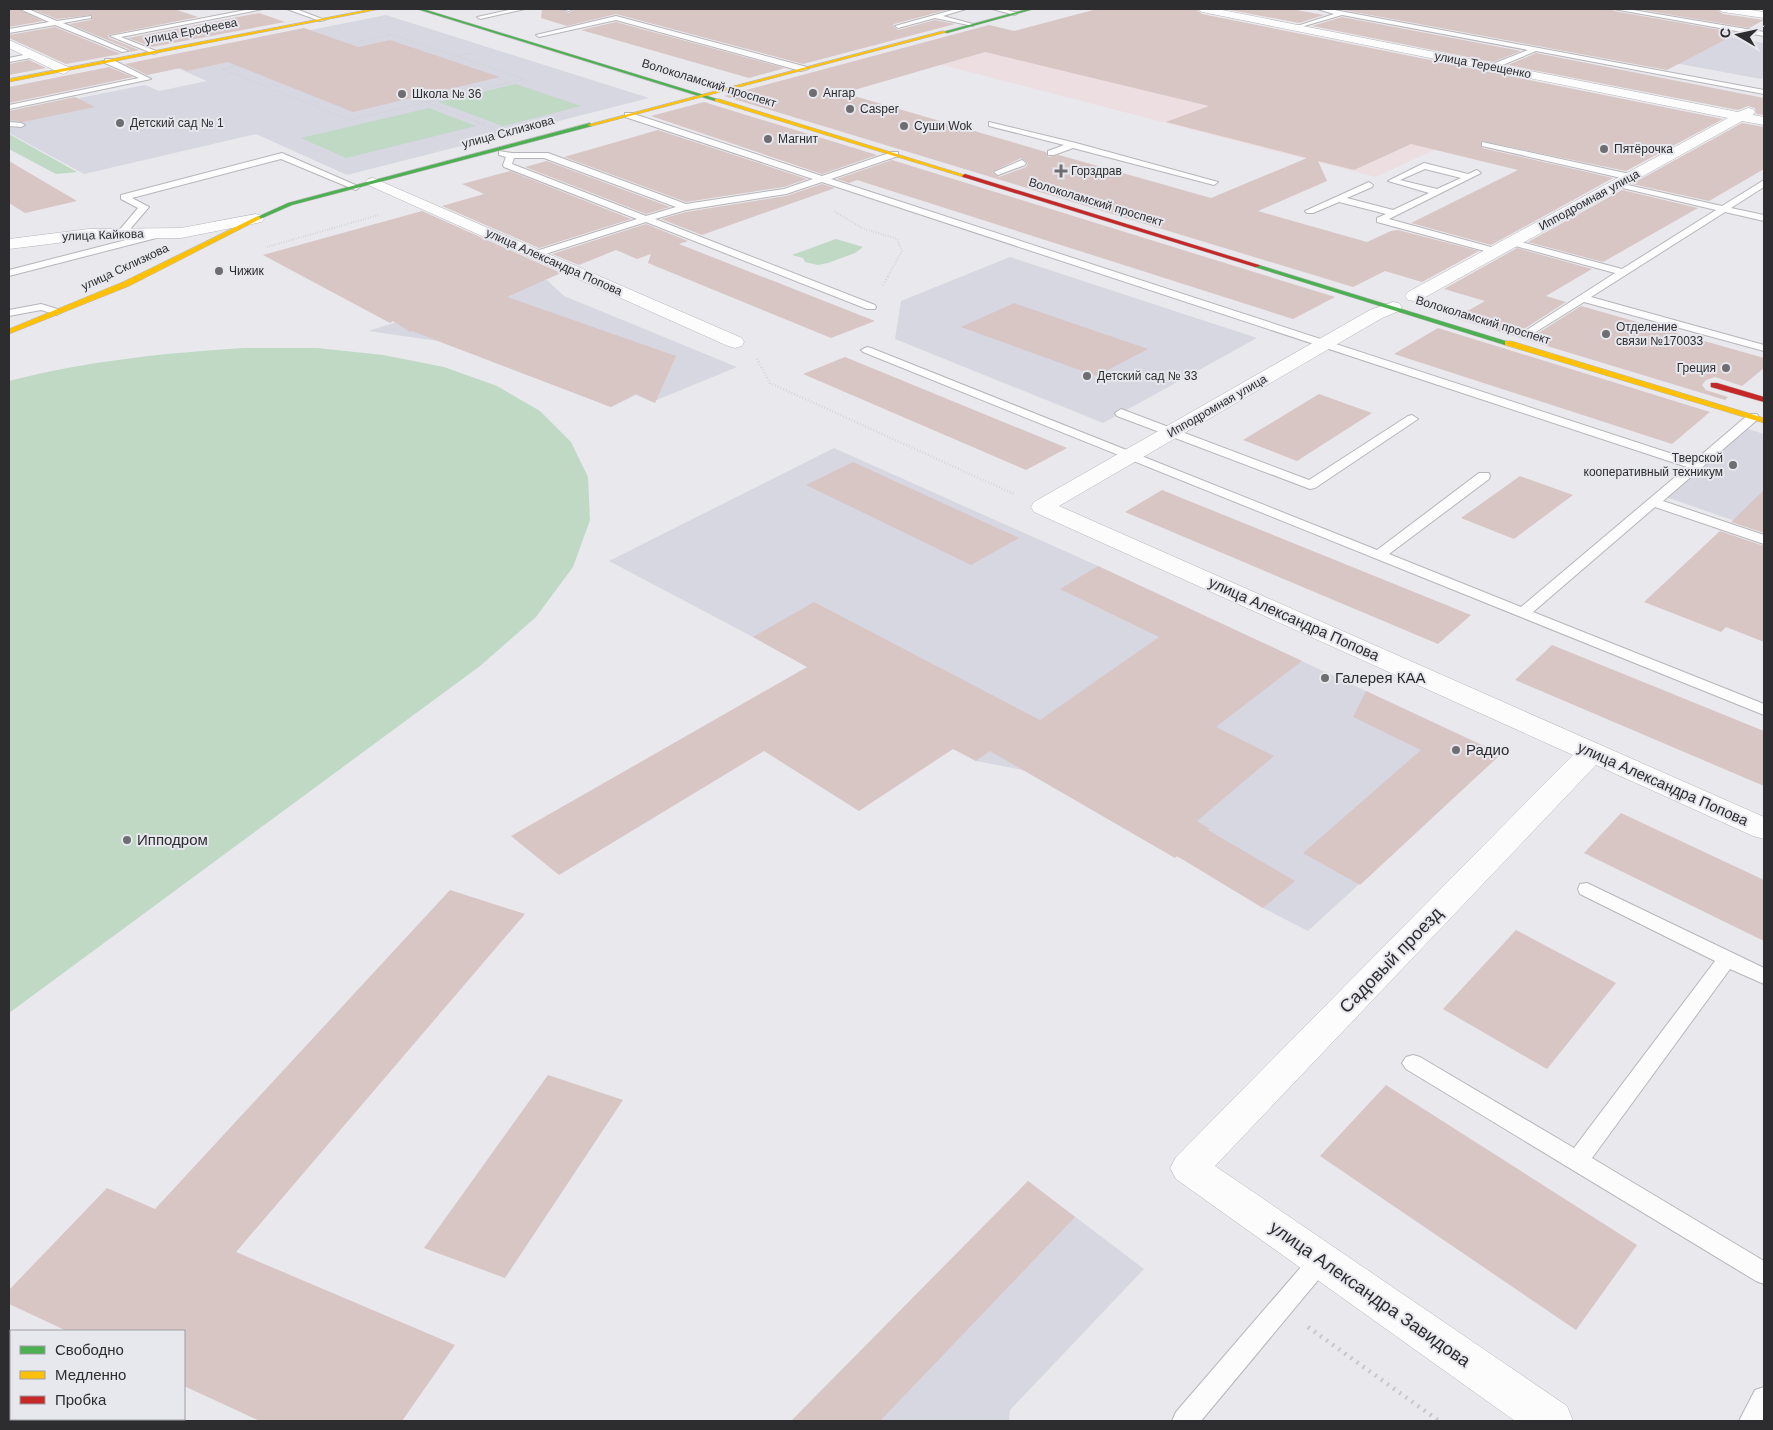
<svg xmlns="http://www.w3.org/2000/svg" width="1773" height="1430" font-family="Arial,sans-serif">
  <rect width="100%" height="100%" fill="#e8e8ed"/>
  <path fill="#eddee2" d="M999,32L1466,135L1376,177L915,58Z"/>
  <g fill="#d7d7e1">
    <path d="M386,15L649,98L347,175L256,134L84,174L9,133V112L145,85L159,91L207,81L159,60Z"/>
    <path d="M1599,15L1764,43V77L1761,79L1599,49Z"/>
    <path d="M1010,257L1257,338L1103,423L895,339L901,301Z"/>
    <path d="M523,273L547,280L564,296L737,367L652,402L636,395L611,407L438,341L368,331L435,310Z"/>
    <path d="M1745,428L1764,434V531L1666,497Z"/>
    <path d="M834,448L1098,566L1501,754L1308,931L1263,908L1187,862L1023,770L976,761L753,637L609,561Z"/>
    <path d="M1028,1181L1144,1269L1010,1410L1009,1421H794L798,1415Z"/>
  </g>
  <g fill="#bfd9c4">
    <path d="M516,84L581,106L503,126L438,102Z"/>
    <path d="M429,108L476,126L346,158L301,138Z"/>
    <path d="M9,134L77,172L56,174L9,149Z"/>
    <path d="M836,239L863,247L855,253L828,263L818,265L805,262L803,258L792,255Z"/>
    <path d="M244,348H317L383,355L444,367L497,386L540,411L571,442L588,477L590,520L573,567L536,617L480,666L9,1013V381C86,361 165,353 244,348Z"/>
  </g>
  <g fill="#d8c6c5" fill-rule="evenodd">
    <path d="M9,9H18L43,21L9,27Z"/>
    <path d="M32,9H174L198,17L108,35L109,38L139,50L130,52L129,49L69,24L91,20L92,15L57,19Z"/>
    <path d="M542,9H559L569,13L574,9H950L894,24L893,26L898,30L935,20L955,24L803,64L616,14L567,26L541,18Z"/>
    <path d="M1097,9H1195L1202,14L1723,119L1626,171L1481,141L1482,148L1613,178L1491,245L1411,223L1518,170L1411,144L1354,170L1318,161L1327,181L1258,211L1367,242L1391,231L1398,230L1479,251L1422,282L1385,271L1353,287L724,96L989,25L1014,31ZM985,52L1209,106L1166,122L1307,158L1211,198L1059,155L1048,157L1046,152L844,93ZM1021,158L1028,163L1026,167L999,177L992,172Z"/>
    <path d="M1225,9H1291L1324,15L1299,23Z"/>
    <path d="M1338,9H1612L1614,11L1738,33L1667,70Z"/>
    <path d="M1637,9H1716L1723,14L1764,20L1749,28Z"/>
    <path d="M259,13L285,22L152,47L128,38Z"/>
    <path d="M1342,17L1521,51L1493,62L1312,26Z"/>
    <path d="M616,22L785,68L749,78L581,30Z"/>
    <path d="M55,27L121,54L66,64L9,38V35Z"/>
    <path d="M304,28L358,47L390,40L500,77L353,112L228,62L187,71L181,68L147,75L125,64Z"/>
    <path d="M1536,53L1764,98V115L1756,114L1755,108L1748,106L1738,110L1508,65Z"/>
    <path d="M29,60L46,68L9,75V64Z"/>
    <path d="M109,67L133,77L9,103V87Z"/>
    <path d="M75,97L95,107L23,122L9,120V111Z"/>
    <path d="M704,102L877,155L822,174L651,116Z"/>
    <path d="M1742,123L1764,127V169L1709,201L1632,184Z"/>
    <path d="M658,130L807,179L784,187L686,202L564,157Z"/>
    <path d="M892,160L1335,297L1293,319L857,180L849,183L837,179Z"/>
    <path d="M9,161L77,201L25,213L9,203Z"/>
    <path d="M547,161L670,207L646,214L525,167Z"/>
    <path d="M510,171L631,219L539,248L442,206L484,194L462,184Z"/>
    <path d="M822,184L835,188L702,235L661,219L686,212L786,196Z"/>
    <path d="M1622,190L1698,208L1603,262L1528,242Z"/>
    <path d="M422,211L561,273L507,297L676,356L655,403L636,394L611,407L412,331L410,332L393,321L390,323L263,255Z"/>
    <path d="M646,224L688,241L679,244L875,321L831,338L648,263L651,254L637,259L616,250L579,265L552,254Z"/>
    <path d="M1517,248L1592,269L1546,296L1566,302L1524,329L1523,332L1529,336L1535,335L1581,306L1764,358V368L1742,386L1715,377L1706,380L1702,385L1706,390L1728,397L1725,400L1455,318L1485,301L1444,289Z"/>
    <path d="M1014,303L1148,349L1096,376L961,327Z"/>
    <path d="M1438,328L1710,412L1672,444L1394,354Z"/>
    <path d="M845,357L1067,448L1026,470L803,374Z"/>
    <path d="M1319,394L1372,413L1297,461L1243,440Z"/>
    <path d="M853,462L1019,538L971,565L806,485Z"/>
    <path d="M1520,476L1573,495L1514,539L1461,518Z"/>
    <path d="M1162,490L1471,615L1438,644L1125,512Z"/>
    <path d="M1764,490V533L1731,522Z"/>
    <path d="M1720,531L1764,546V642L1726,627L1721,632L1644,602Z"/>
    <path d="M1098,566L1302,661L1216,727L1274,756L1197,821L1210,829L1208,830L1295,881L1263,908L1177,856L1175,858L990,751L976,761L953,749L859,811L764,751L559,875L511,836L807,667L753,637L814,602L1040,720L1159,637L1060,589Z"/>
    <path d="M1552,645L1764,731V786L1515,680Z"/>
    <path d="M1366,691L1501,754L1360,885L1303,853L1421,750L1353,717Z"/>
    <path d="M1621,813L1764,880V941L1584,853Z"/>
    <path d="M450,890L525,914L236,1252L455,1345L402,1421H260L184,1386V1331H67L9,1304V1290L107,1188L155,1209Z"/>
    <path d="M1516,930L1616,983L1547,1069L1443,1009Z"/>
    <path d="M548,1075L623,1100L505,1278L424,1248Z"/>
    <path d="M1386,1085L1637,1245L1576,1330L1320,1156Z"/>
    <path d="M1028,1181L1075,1217L880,1421H791Z"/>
  </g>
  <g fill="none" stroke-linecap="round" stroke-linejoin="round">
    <defs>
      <g id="lane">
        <path d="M20,9H28L57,21L91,16V18L63,23L128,51L122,52L55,25L9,33V29L49,22Z"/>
        <path d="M251,9H263L121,37L156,51L158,52L154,54L110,36Z"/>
        <path d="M287,9H296L325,20L320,21Z"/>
        <path d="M513,9H525L480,19L477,17Z"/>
        <path d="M561,9H572L569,11Z"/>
        <path d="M956,9H966L943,16L973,24V26L935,18L898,28L895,26Z"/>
        <path d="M992,9H1003L1018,13L1015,15Z"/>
        <path d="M1317,9H1329L1764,90V94L1536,51L1493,69L1489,67L1490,65L1528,50L1342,15L1294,29V27L1334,14Z"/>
        <path d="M1614,9H1627L1764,32V36Z"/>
        <path d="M616,16L807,67L808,69L801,71L616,20L539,37L536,35Z"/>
        <path d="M33,53H36V57L9,62V58Z"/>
        <path d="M105,59H111L151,79L9,109V105L139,78L105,63Z"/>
        <path d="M625,113H631L822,176L892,152H898V156L831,179L1694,461L1749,414H1757L1759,417L1757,420L1663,501L1764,535V544L1655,507L1533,612L1764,704V715L863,352L861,350L867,347L871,348L1377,550L1479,473H1489L1490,476L1489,479L1389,554L1521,607L1687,467L822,182L786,194L686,210L655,219L875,305L876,307L875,309H867L646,222L539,256H533V252L637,219L504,167L503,165L506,157L499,155V151L512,153H548L686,204L784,189L813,179L625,117ZM514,158H544L676,207L646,216L512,164Z"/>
        <path d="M9,122L21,123L25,125L21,127L9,126Z"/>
        <path d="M989,122L1076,143L1218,182L1214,185L1073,148L1054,155H1048V151L1064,145L989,126Z"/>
        <path d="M1482,142L1630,174L1634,177L1630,180L1482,146Z"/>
        <path d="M282,153L360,187L356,190L353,189L281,159L132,198L149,207L125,235L122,236L117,233L138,208L121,199V195Z"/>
        <path d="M1022,160L1026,163L1025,165L998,175L994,172Z"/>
        <path d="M1424,163L1468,174L1477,170L1481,173L1389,219L1498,249V253H1492L1377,222V218L1386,214L1339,202L1313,213H1307L1305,211L1369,182L1373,185L1372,187L1347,198L1393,210L1429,193L1388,181ZM1425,169L1461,178L1437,189L1400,180Z"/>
        <path d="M1764,180V187L1731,208L1764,215V221L1725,212L1591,297L1764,345V351L1584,302L1534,333L1530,334L1525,331L1615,273L1508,244V240H1514L1622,269L1716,210L1614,186V182L1722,206Z"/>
        <path d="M161,231L166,234L164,236L9,276V270Z"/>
        <path d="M41,304L61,310L62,312L57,315L41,310L9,316V310Z"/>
        <path d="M1121,409L1309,480L1408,416L1412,415L1418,419L1315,488L1310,489L1117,416L1115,413Z"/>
        <path d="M1587,883L1764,968V984L1730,969L1592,1158L1764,1261V1284L1756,1281L1406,1069L1402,1063L1406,1057L1413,1055L1420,1057L1574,1148L1715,961L1580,894L1578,889L1580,884Z"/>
        <path d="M1321,1249L1329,1253L1333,1260L1329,1267L1201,1421H1172L1176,1412L1313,1253Z"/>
        <path d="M1764,1387V1421H1739L1755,1390Z"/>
      </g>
      <g id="street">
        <path d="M1197,9H1217L1738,112L1748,108L1753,109L1755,112L1753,115L1764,117V125L1742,121L1420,300L1414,301L1408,300L1405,296L1408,292L1728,118L1202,12Z"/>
        <path d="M1718,9H1744L1764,12V18L1723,12Z"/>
        <path d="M9,40L68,67L70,70L64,74L60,73L9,48Z"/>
        <path d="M373,178L742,338L744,342L742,346L735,348L728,346L368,185L366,182L368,179Z"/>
        <path d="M256,214L262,216L264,219L262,222L181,238L89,239L9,249V239L89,229L181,228Z"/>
        <path d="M1393,302L1399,303L1402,307L1399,311L1382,318L1059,506L1764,817V839L1753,836L1596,765L1215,1166L1567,1406L1573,1421H1515L1176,1179L1170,1168L1176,1157L1573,755L1034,512L1031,507L1034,502L1370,310Z"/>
      </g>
      <g id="fast">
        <path d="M417,9H423L720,100L715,101Z"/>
        <path d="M1028,9H1034L947,33L943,32Z"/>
        <path d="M590,123L592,126L292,205L260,219L255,218L288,203Z"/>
        <path d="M1255,265H1259L1512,343L1505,345L1255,267Z"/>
      </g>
      <g id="slow">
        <path d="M372,9H380L9,82V79Z"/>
        <path d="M943,31L947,32L592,126L587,125Z"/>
        <path d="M715,99H719L968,176L963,177L715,101Z"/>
        <path d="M258,216L261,218L260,219L129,286L9,334V329L123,282Z"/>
        <path d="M1505,341H1511L1764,418V423L1505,345Z"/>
      </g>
      <g id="jam">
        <path d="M965,174L1259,265L1260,266L1255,267L963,177L962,176Z"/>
        <path d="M1711,383H1717L1764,397V402L1711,387Z"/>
      </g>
    </defs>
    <use href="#lane" stroke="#b6b6ba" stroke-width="2"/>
    <use href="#street" stroke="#b6b6ba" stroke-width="1"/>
    <use href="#fast" stroke="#b6b6ba" stroke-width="1"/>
    <use href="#slow" stroke="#b6b6ba" stroke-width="1"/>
    <use href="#jam" stroke="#b6b6ba" stroke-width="1"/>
    <g stroke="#c8c8c9" stroke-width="1" stroke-dasharray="0.5 2" stroke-linecap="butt">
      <path d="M386,33L525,79"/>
      <path d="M457,56L473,53"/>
      <path d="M222,69L350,120L525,79"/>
      <path d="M223,69L391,35"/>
      <path d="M426,102L478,122"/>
    </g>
    <g stroke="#c8c8c9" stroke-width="2" stroke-dasharray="0.5 2" stroke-linecap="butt">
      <path d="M475,121L485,125"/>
      <path d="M834,211L862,228L897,239L902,251L888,276"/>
      <path d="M267,247L379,215"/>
    </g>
    <g stroke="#c8c8c9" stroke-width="2.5" stroke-dasharray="0.5 2.5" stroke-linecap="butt">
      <path d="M883,285L889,275"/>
      <path d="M757,359L770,383L1014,494"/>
    </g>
    <path stroke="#c8c8c9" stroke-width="4.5" stroke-dasharray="2 5.5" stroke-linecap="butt" d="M1308,1327L1439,1421"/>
    <use href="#lane" fill="#fcfcfc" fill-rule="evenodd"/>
    <use href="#street" fill="#fcfcfc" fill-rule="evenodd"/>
    <use href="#fast" fill="#4caf50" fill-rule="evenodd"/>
    <use href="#slow" fill="#ffc107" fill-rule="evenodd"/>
    <use href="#jam" fill="#c62828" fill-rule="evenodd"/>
  </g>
  <g fill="#6e6e72" stroke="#e7e7ee" stroke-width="2">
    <circle cx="813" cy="93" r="5"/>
    <circle cx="402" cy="94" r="5"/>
    <circle cx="850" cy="109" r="5"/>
    <circle cx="120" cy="123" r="5"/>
    <circle cx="904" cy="126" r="5"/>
    <circle cx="768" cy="139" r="5"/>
    <circle cx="1604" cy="149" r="5"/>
    <path d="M1058.5 163.5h5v5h5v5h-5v5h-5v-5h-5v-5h5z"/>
    <circle cx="219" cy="271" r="5"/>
    <circle cx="1606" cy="334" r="5"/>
    <circle cx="1726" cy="368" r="5"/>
    <circle cx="1087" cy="376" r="5"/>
    <circle cx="1733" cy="465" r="5"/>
    <circle cx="1325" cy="678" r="5"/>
    <circle cx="1456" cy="750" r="5"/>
    <circle cx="127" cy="840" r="5"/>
  </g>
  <g text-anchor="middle" stroke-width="4" stroke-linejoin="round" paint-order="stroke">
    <g font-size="12" fill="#2d2d2f" stroke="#e7e7ee">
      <text transform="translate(191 31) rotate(-11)" y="4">улица Ерофеева</text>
      <text transform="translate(1483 65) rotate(11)" y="4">улица Терещенко</text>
      <text transform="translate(709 83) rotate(17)" y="4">Волоколамский проспект</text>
      <text transform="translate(508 132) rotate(-15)" y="4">улица Склизкова</text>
      <text transform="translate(1589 200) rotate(-29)" y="4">Ипподромная улица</text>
      <text transform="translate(1096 202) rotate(17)" y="4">Волоколамский проспект</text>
      <text transform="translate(103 235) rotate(-2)" y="4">улица Кайкова</text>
      <text transform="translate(554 262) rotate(24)" y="4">улица Александра Попова</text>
      <text transform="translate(125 267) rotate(-25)" y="4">улица Склизкова</text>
      <text transform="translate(1483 320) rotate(17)" y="4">Волоколамский проспект</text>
      <text transform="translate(1217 406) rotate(-30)" y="4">Ипподромная улица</text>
    </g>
    <g font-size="12" fill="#2d2d2f" stroke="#e7e7ee" text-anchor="start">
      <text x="823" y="97">Ангар</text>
      <text x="412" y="98">Школа № 36</text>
      <text x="860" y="113">Casper</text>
      <text x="130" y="127">Детский сад № 1</text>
      <text x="914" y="130">Суши Wok</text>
      <text x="778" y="143">Магнит</text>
      <text x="1614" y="153">Пятёрочка</text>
      <text x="1071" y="175">Горздрав</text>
      <text x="229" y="275">Чижик</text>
      <text x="1616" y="331">Отделение<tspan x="1616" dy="14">связи №170033</tspan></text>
      <text x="1716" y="372" text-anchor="end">Греция</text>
      <text x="1097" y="380">Детский сад № 33</text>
      <text x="1723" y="462" text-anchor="end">Тверской<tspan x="1723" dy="14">кооперативный техникум</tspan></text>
    </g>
    <g font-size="15" fill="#2d2d2f" stroke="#e7e7ee">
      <text transform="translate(1294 619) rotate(24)" y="5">улица Александра Попова</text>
      <text transform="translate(1663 784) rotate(24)" y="5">улица Александра Попова</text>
    </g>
    <g font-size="15" fill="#2d2d2f" stroke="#e7e7ee" text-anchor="start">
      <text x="1335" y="683">Галерея КАА</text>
      <text x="1466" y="755">Радио</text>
      <text x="137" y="845">Ипподром</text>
    </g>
    <g font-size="18" fill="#2d2d2f" stroke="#e7e7ee">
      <text transform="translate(1391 960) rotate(-46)" y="6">Садовый проезд</text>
      <text transform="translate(1370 1294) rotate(35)" y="6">улица Александра Завидова</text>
    </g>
  </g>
  <rect width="1773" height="1430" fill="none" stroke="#2d2d2f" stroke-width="20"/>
  <rect x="10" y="1330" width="175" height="90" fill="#e7e7ee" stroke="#9d9da2"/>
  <rect x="20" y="1346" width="25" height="8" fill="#4caf50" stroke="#9d9da2"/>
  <text x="55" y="1355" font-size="15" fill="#2d2d2f">Свободно</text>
  <rect x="20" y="1371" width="25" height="8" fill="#ffc107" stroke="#9d9da2"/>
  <text x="55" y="1380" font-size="15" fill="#2d2d2f">Медленно</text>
  <rect x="20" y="1396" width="25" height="8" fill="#c62828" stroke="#9d9da2"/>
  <text x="55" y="1405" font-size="15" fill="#2d2d2f">Пробка</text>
  <g transform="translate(1738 35) rotate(279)" stroke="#e7e7ee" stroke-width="4" paint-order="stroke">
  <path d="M0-4L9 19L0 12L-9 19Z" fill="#2d2d2f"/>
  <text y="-8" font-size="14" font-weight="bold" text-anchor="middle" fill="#2d2d2f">С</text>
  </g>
</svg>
